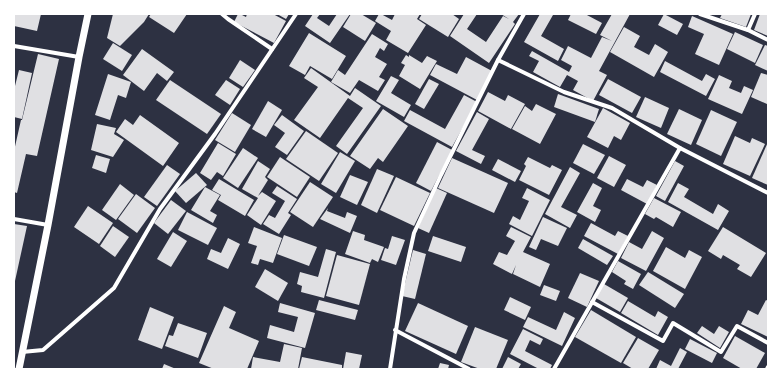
<svg xmlns="http://www.w3.org/2000/svg" width="782" height="383" font-family="'Exo 2',sans-serif">
  <rect width="100%" height="100%" fill="#2d3142"/>
  <g fill="#e0e0e3">
    <path d="M14,14L25,15V14H41L37,31L14,26Z"/>
    <path d="M113,14H149L144,22L120,46L107,38Z"/>
    <path d="M151,14H187L174,33L149,17Z"/>
    <path d="M238,14H240L246,17L247,14H273L286,21L274,43L234,22Z"/>
    <path d="M277,14H289L286,19Z"/>
    <path d="M313,14H320L317,18L329,26L337,14H350L330,43L305,26Z"/>
    <path d="M351,14H361L376,23L365,41L343,27Z"/>
    <path d="M379,14H381L392,20L395,14H420L417,19L426,25L408,53L386,40L391,31L375,21Z"/>
    <path d="M422,14H452L459,19L448,37L419,19Z"/>
    <path d="M464,14H477L467,29L486,42L503,16L509,19L501,14H519L513,22L515,24L489,63L450,36Z"/>
    <path d="M540,14H551L553,15L541,36L564,49L558,61L524,42Z"/>
    <path d="M571,14H585L602,23L596,34L568,20Z"/>
    <path d="M612,14H630L599,71L607,75L593,101L573,90L578,81L567,75L560,87L533,72L539,61L529,56L532,51L569,72L572,66L561,60L568,46L591,58L602,37L612,41L600,35Z"/>
    <path d="M664,14L683,24L677,35L658,25Z"/>
    <path d="M722,14H751L746,27L720,18Z"/>
    <path d="M760,14H768V36L754,30Z"/>
    <path d="M692,16L733,34L719,65L695,54L704,34L688,27Z"/>
    <path d="M624,27L640,36L634,47L649,55L655,44L668,52L654,77L610,52Z"/>
    <path d="M735,32L763,45L755,63L727,49Z"/>
    <path d="M309,33L346,56L332,79L310,66L305,75L289,66Z"/>
    <path d="M372,34L388,44L384,51L380,48L375,57L387,64L379,77L385,80L378,91L359,80L350,93L331,82L338,70L345,75Z"/>
    <path d="M113,43L132,55L122,71L103,59Z"/>
    <path d="M765,45L768,46V71L755,65Z"/>
    <path d="M142,49L174,72L167,81L157,73L144,91L123,75Z"/>
    <path d="M38,54L59,59L37,156L26,154L17,193L14,192V151L21,120H22Z"/>
    <path d="M406,55L409,57V55L422,63L427,56L437,61L420,89L399,76L405,65L401,63Z"/>
    <path d="M466,57L492,71L477,100L430,75L436,64L457,74Z"/>
    <path d="M240,60L255,70L243,87L229,78Z"/>
    <path d="M665,61L702,81L706,74L715,79L706,96L660,72Z"/>
    <path d="M311,68L350,96L355,88L381,106L347,154L336,146L363,108L348,98L320,138L294,120L318,87L304,78Z"/>
    <path d="M19,70L32,73L22,119L14,117V90Z"/>
    <path d="M761,73L768,75V102L767,104L751,97Z"/>
    <path d="M108,74L131,82L126,98L118,95L110,120L95,115Z"/>
    <path d="M719,75L732,81L729,88L741,93L744,86L753,90L742,114L708,99Z"/>
    <path d="M391,76L399,80L391,93L411,105L404,117L376,101Z"/>
    <path d="M429,79L439,84L424,109L415,104Z"/>
    <path d="M608,79L641,97L632,113L599,95Z"/>
    <path d="M170,80L221,114L207,134L156,100Z"/>
    <path d="M226,80L240,89L230,105L215,95Z"/>
    <path d="M488,92L505,101L508,95L525,104L511,129L478,111Z"/>
    <path d="M558,94L599,109L595,122L554,107Z"/>
    <path d="M464,95L477,102L452,147L404,121L410,110L445,129Z"/>
    <path d="M645,97L669,108L661,128L636,117Z"/>
    <path d="M268,101L282,110L266,137L252,129Z"/>
    <path d="M536,104L556,114L540,144L512,129L525,106L532,111Z"/>
    <path d="M603,108L630,123L621,140L614,136L608,148L587,137Z"/>
    <path d="M383,109L408,126L383,162L378,158L370,169L350,156Z"/>
    <path d="M679,109L702,120L691,145L667,134Z"/>
    <path d="M711,110L737,122L721,156L696,144Z"/>
    <path d="M477,112L489,119L472,150L485,156L481,164L456,151Z"/>
    <path d="M232,113L251,125L235,152L215,140Z"/>
    <path d="M140,115L179,143L163,166L116,132L125,119L133,125Z"/>
    <path d="M282,115L304,131L287,155L275,147L285,133L274,125Z"/>
    <path d="M97,124L116,128L114,134L124,140L113,157L91,150Z"/>
    <path d="M306,131L338,153L319,181L286,159Z"/>
    <path d="M735,136L750,143L752,138L765,144L750,176L723,164Z"/>
    <path d="M437,142L452,150L431,191L416,183Z"/>
    <path d="M768,142V185L752,178Z"/>
    <path d="M218,143L236,154L223,176L217,172L211,180L200,173Z"/>
    <path d="M583,144L605,155L594,174L573,163Z"/>
    <path d="M243,148L258,158L238,188L223,178Z"/>
    <path d="M340,152L355,161L336,193L321,184Z"/>
    <path d="M96,155L110,159L106,173L92,168Z"/>
    <path d="M609,156L626,165L614,187L597,178Z"/>
    <path d="M280,157L310,177L297,197L267,177Z"/>
    <path d="M528,157L550,168L552,165L562,170L549,195L519,180L526,166L524,164Z"/>
    <path d="M452,158L508,183L494,213L438,188Z"/>
    <path d="M498,159L521,171L515,182L492,170Z"/>
    <path d="M258,161L270,169L265,177L268,180L258,196L262,192L276,201L261,225L247,215L258,198L242,189Z"/>
    <path d="M675,161L684,166L665,201L656,196Z"/>
    <path d="M167,165L180,174L157,206L144,197Z"/>
    <path d="M570,167L580,173L561,207L577,215L570,228L545,214Z"/>
    <path d="M377,169L394,176L377,213L361,205Z"/>
    <path d="M196,173L207,185L186,203L175,191Z"/>
    <path d="M350,175L368,182L357,205L340,197Z"/>
    <path d="M396,177L430,193L414,226L380,210Z"/>
    <path d="M219,179L254,200L245,216L218,200L221,195L212,190Z"/>
    <path d="M627,179L643,187L647,180L657,185L647,204L621,190Z"/>
    <path d="M310,182L333,197L313,227L290,212Z"/>
    <path d="M593,183L602,188L593,206L601,210L595,222L577,212Z"/>
    <path d="M678,183L689,189L684,197L713,214L718,204L729,211L718,230L668,202Z"/>
    <path d="M120,184L134,195L116,220L102,210Z"/>
    <path d="M277,186L297,199L288,213L291,215L279,234L263,224L269,215L275,218L285,201L272,193Z"/>
    <path d="M205,187L220,195L210,211L217,215L213,223L191,210Z"/>
    <path d="M436,188L447,193L429,233L418,228Z"/>
    <path d="M527,188L550,200L532,236L509,224L513,216L520,220L529,201L522,198Z"/>
    <path d="M136,194L155,208L137,233L118,219Z"/>
    <path d="M654,198L681,212L673,227L656,217L654,219L645,214Z"/>
    <path d="M171,200L186,211L168,234L154,223Z"/>
    <path d="M88,206L113,223L99,244L74,227Z"/>
    <path d="M328,208L327,211L345,218L347,212L357,216L350,233L320,219Z"/>
    <path d="M187,212L217,228L208,245L178,230Z"/>
    <path d="M543,217L567,228L558,246L541,239L536,250L529,247Z"/>
    <path d="M591,223L615,236L618,231L628,236L618,254L584,236Z"/>
    <path d="M14,224L27,226L15,281H14Z"/>
    <path d="M113,226L129,237L115,257L100,246Z"/>
    <path d="M254,227L282,238L273,263L260,259L258,265L251,263L257,246L248,243Z"/>
    <path d="M511,227L531,237L523,252L550,264L540,287L513,274L516,265L512,274L493,264L499,252L507,255L515,241L506,236Z"/>
    <path d="M723,227L766,253L751,277L737,269L740,265L723,255L721,259L708,251Z"/>
    <path d="M353,231L365,235L364,240L384,247L378,262L372,259L370,263L345,254Z"/>
    <path d="M652,231L664,238L646,271L621,258L629,242L642,249Z"/>
    <path d="M173,232L187,241L171,267L157,259Z"/>
    <path d="M284,235L317,247L309,266L277,254Z"/>
    <path d="M392,236L405,240L396,265L381,260L385,248L388,249Z"/>
    <path d="M433,236L466,247L461,262L428,251Z"/>
    <path d="M228,238L240,244L228,269L207,259L211,249L221,253Z"/>
    <path d="M583,239L613,256L607,265L578,248Z"/>
    <path d="M666,247L685,258L689,250L702,257L685,289L653,271Z"/>
    <path d="M326,249L336,252L324,298L301,292L302,286L297,284L300,272L318,277Z"/>
    <path d="M413,250L426,254L415,299L402,296Z"/>
    <path d="M337,255L370,264L359,305L326,296Z"/>
    <path d="M618,261L641,274L633,289L624,284L626,281L612,272Z"/>
    <path d="M265,269L288,283L278,301L255,287Z"/>
    <path d="M648,272L684,294L675,308L639,285Z"/>
    <path d="M580,273L599,281L587,307L568,298Z"/>
    <path d="M604,284L628,298L620,312L596,298Z"/>
    <path d="M544,285L560,291L556,301L540,295Z"/>
    <path d="M510,297L531,307L525,320L504,310Z"/>
    <path d="M319,300L358,310L355,320L316,310Z"/>
    <path d="M766,300L768,301V337L741,324L748,310L758,315Z"/>
    <path d="M628,301L655,317L658,311L668,317L658,335L621,313Z"/>
    <path d="M280,303L315,313L305,348L267,338L270,325L294,332L298,317L278,312Z"/>
    <path d="M418,303L468,326L456,354L405,331Z"/>
    <path d="M224,306L236,312L229,328L259,341L247,369H214L199,363Z"/>
    <path d="M150,307L174,317L162,349L138,340Z"/>
    <path d="M591,310L636,337L621,363L575,337Z"/>
    <path d="M564,312L575,318L562,346L523,327L528,317L556,330Z"/>
    <path d="M178,323L207,333L198,358L165,346L169,335L173,336Z"/>
    <path d="M702,326L714,334L719,326L729,332L720,348L697,333Z"/>
    <path d="M475,327L508,340L496,369H480L461,362Z"/>
    <path d="M523,329L543,339L540,345L530,340L525,351L552,365L550,369H539L510,354Z"/>
    <path d="M735,336L765,353L756,369H742L723,358Z"/>
    <path d="M638,338L659,350L648,369H633L623,363Z"/>
    <path d="M690,339L717,353L712,363L685,349Z"/>
    <path d="M284,344L302,348L298,369H251L253,357L280,362Z"/>
    <path d="M680,348L687,352L678,369H656L660,360L671,366Z"/>
    <path d="M346,352L362,355L359,369H343Z"/>
    <path d="M302,357L342,365V369H299Z"/>
    <path d="M508,357L521,364L518,369H502Z"/>
    <path d="M440,363L449,365L448,369H438Z"/>
    <path d="M164,364L176,369H162Z"/>
  </g>
  <g fill="none" stroke-linecap="round" stroke-linejoin="round">
    <g stroke="#fff" stroke-width="4">
      <path d="M222,14L228,19L272,49"/>
      <path d="M700,14L748,30L768,40"/>
      <path d="M748,30L755,14"/>
      <path d="M14,46L79,57"/>
      <path d="M498,60L564,92L612,108L680,148L768,193"/>
      <path d="M14,219L48,225"/>
      <path d="M592,302L663,341L673,323L721,352L737,326L768,343"/>
      <path d="M395,330L469,369"/>
      <path d="M22,352L43,350L114,288L160,209L215,134L296,14"/>
      <path d="M390,369L404,279L414,233L441,175L498,60L524,14"/>
      <path d="M554,369L680,148"/>
      <path d="M767,369L768,367"/>
    </g>
    <path stroke="#fff" stroke-width="7" d="M19,369L48,225L79,57L88,14"/>
  </g>
  <rect width="782" height="383" fill="none" stroke="#ffffff" stroke-width="30"/>
</svg>
